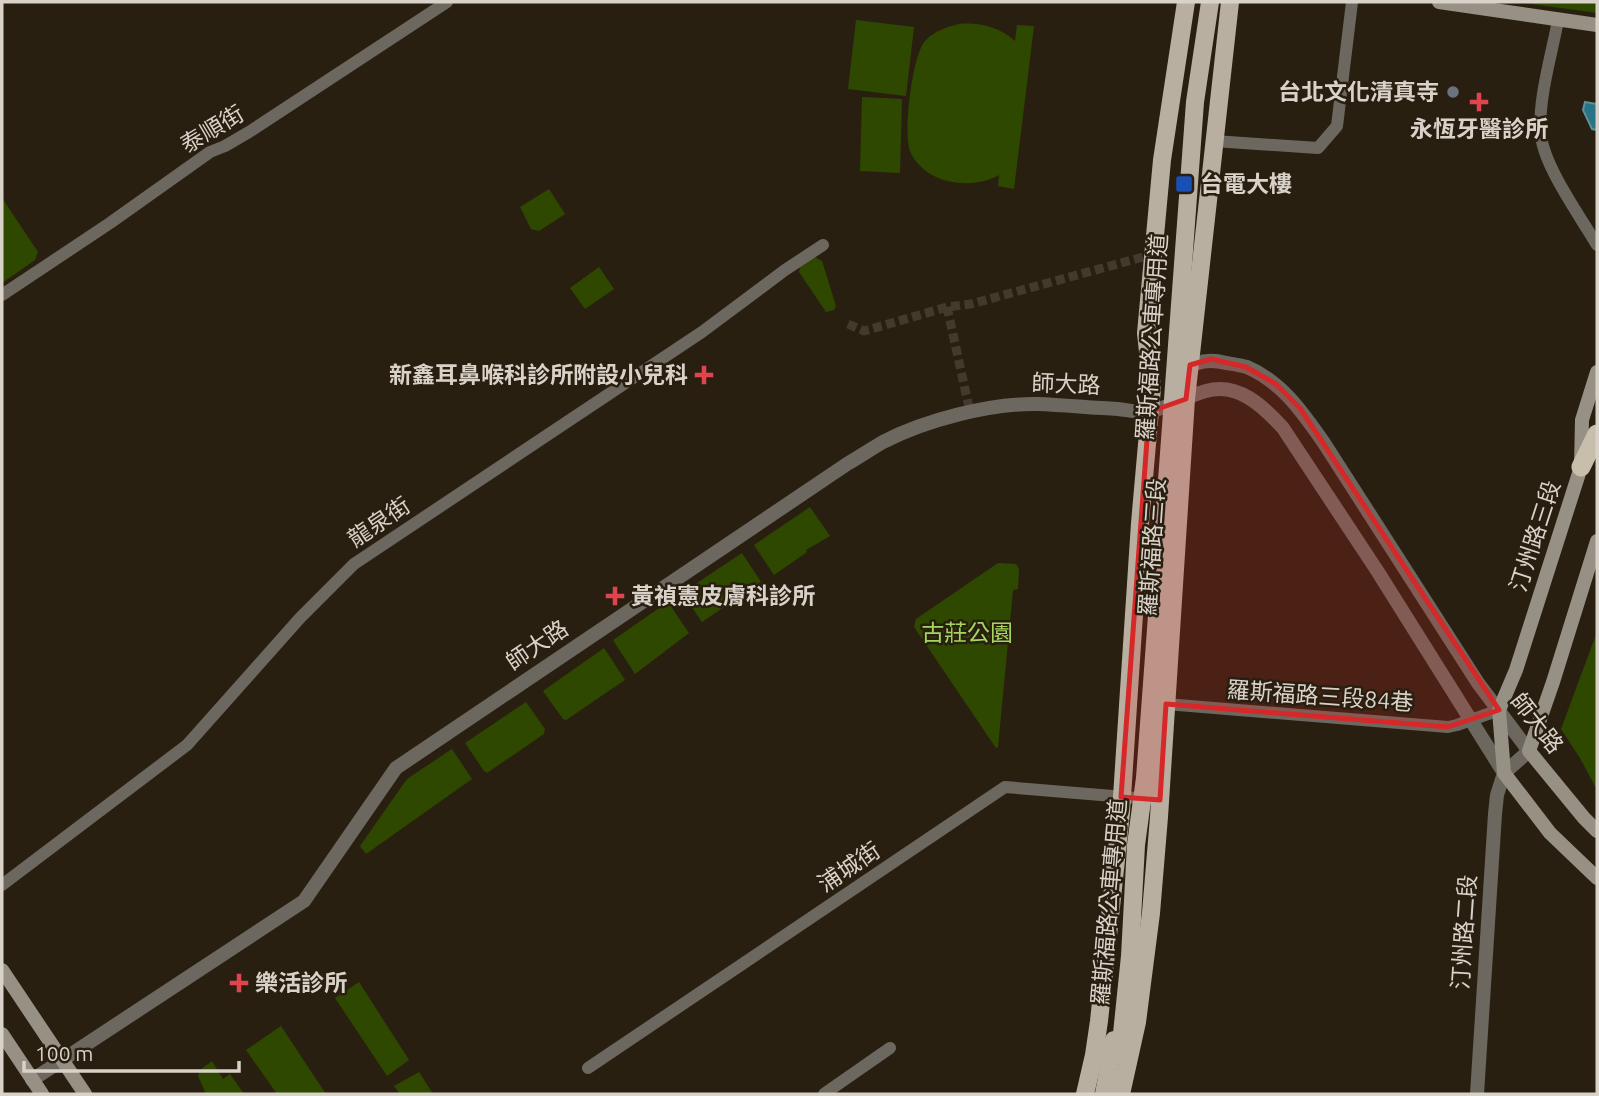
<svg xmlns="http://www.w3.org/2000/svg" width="1599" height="1096" font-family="Ubuntu,'Noto Sans TC',sans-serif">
  <rect width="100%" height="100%" fill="#291f11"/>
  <g fill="#2f4800">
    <path d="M1517,2H1597V13Z"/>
    <path d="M856,20L914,27L906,96L848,89Z"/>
    <path d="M959,24C979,22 999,27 1015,41L1017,25L1034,26L1014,189L998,186L999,175C971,191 924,184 910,151C903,133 912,56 925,41C934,31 947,27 959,24Z"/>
    <path d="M862,97L902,99L900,173L860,171Z"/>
    <path d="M549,189L565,214L539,231L531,229L520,207Z"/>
    <path d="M2,198L38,252L35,260L2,283Z"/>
    <path d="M813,256L822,261L836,306L834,310L826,312L799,272L801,264Z"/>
    <path d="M599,267L614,289L585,309L570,288Z"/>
    <path d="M810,507L830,536L806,550L807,552L774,575L754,545Z"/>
    <path d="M742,553L761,582L702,622L682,593Z"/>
    <path d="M998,563L1016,564L1019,569L1018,589L1013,590L998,747L996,748L914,627L916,619Z"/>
    <path d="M668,602L689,633L635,674L613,640Z"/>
    <path d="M1597,632V790L1580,758L1561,729Z"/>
    <path d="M604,648L625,680L566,720L563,719L543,691Z"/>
    <path d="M526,702L545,729L544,734L487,773L484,771L465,743Z"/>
    <path d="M452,749L472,779L366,854L360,846L407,779Z"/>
    <path d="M359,982L409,1060L387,1076L335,998Z"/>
    <path d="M281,1026L326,1094H277L246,1050Z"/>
    <path d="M212,1061L223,1079L230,1074L244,1094H206L198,1076L200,1070Z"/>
    <path d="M419,1072L433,1094H400L394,1086Z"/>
  </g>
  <path fill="#287385" stroke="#5d9099" stroke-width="2" d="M1585,102L1597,104V130L1592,129L1583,110Z"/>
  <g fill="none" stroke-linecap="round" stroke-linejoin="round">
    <g stroke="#433a2d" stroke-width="9" stroke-dasharray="9 4.5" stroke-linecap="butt">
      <path d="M947,307L970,412"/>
      <path d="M848,324L864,331L947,307L971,304L1154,254"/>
    </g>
    <g stroke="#6c6860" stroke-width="12">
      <path d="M1558,20C1552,54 1537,102 1541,136C1545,168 1580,216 1597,245"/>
      <path d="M1214,141L1318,148L1337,126L1352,2"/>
      <path d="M2,295L110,223L210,152L225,146L249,132L447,2"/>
      <path d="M1166,704L1448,727L1457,725L1499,710"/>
      <path d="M2,885L187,745L300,618L354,564L702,332L785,270L823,245"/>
      <path d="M588,1068L1005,787L1149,799"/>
      <path d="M824,1094L890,1048"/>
    </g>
    <g stroke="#6c6860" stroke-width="14">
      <path d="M1184,370C1197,360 1211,359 1226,363C1232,364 1240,365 1247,367C1282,382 1303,413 1324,443L1478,683L1529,751L1504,773"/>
      <path d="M32,1080L304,901L396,768L847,464C859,457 871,449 883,442C925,420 991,403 1038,404C1065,405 1092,408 1118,409C1128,410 1141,413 1150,411C1169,408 1187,396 1206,391C1238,382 1263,406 1283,428L1378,572L1504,773"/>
      <path d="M1477,1094L1495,814L1497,795L1504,773"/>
    </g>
    <g stroke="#979084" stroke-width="14">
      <path d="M1439,2L1597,25"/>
      <path d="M1597,372L1582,420L1581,467L1516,670L1499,710L1504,773L1550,833L1597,878"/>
      <path d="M1597,541L1553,682L1529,751L1584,818L1597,831"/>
      <path d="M2,970L85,1094"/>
      <path d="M2,1034L42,1094"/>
    </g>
    <g stroke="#b9afa0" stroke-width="18">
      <path d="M1120,1053L1130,956L1136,845L1145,778L1195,102L1210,2"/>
      <path d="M1085,1094L1094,1055L1099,1021L1121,812L1140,523L1152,388L1146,333L1162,160L1186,2"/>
      <path d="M1104,1094L1114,1040"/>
      <path d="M1121,1094L1137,1022L1151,913L1159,817L1186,399L1230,2"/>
    </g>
    <path stroke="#c8beac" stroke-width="19" d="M1581,467L1597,434"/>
  </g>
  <path fill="#d62828" fill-opacity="0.2" stroke="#d62828" stroke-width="5" stroke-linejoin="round" d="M1211,359L1246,367L1276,384L1300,408L1499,710L1448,727L1166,704L1160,800L1121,797L1149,412L1186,399L1190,365Z"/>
  <circle fill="#6b7280" stroke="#291f11" stroke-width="2.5" cx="1453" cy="92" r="7"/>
  <g fill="#e0444e" stroke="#291f11" stroke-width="2.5">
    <path d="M1475.5 91.5h7v7h7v7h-7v7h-7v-7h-7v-7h7z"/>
    <path d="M700.5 364.5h7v7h7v7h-7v7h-7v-7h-7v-7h7z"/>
    <path d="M611.5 585.5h7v7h7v7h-7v7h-7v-7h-7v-7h7z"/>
    <path d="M235.5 972.5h7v7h7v7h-7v7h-7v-7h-7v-7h7z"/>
  </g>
  <rect fill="#1a4fb4" stroke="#291f11" stroke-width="2.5" x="1175" y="175" width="18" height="18" rx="3.5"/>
  <g text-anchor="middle" stroke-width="5" stroke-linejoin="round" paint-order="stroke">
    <g font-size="23" font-weight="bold" fill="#d9d2c9" stroke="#291f11" text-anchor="start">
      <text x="1439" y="100" text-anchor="end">台北文化清真寺</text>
      <text x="1479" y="137" text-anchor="middle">永恆牙醫診所</text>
      <text x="1200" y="192">台電大樓</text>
      <text x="688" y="383" text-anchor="end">新鑫耳鼻喉科診所附設小兒科</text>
      <text x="631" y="604">黃禎憲皮膚科診所</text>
      <text x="255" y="991">樂活診所</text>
    </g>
    <g font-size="23" fill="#d9d2c9" stroke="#291f11">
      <text transform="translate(212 129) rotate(-31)" y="8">泰順街</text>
      <text transform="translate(1152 337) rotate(-86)" y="8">羅斯福路公車專用道</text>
      <text transform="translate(1066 384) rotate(2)" y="8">師大路</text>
      <text transform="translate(379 522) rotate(-34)" y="8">龍泉街</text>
      <text transform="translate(1535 536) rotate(-72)" y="8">汀州路三段</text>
      <text transform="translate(1152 547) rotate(-86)" y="8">羅斯福路三段</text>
      <text transform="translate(537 645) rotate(-34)" y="8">師大路</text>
      <text transform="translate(1320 696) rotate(4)" y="8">羅斯福路三段84巷</text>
      <text transform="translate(1537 723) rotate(52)" y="8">師大路</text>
      <text transform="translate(849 867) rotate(-34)" y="8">浦城街</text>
      <text transform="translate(1109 902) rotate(-85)" y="8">羅斯福路公車專用道</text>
      <text transform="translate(1464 932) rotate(-86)" y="8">汀州路二段</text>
    </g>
    <g font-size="23" fill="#a4d55d" stroke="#291f11">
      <text x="967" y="641">古莊公園</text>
    </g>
  </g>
  <rect width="1599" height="1096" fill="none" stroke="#d9d2c9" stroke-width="7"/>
  <path d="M24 1061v10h215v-10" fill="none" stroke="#d9d2c9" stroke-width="3.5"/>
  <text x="35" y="1061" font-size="21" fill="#d9d2c9" stroke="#291f11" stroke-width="5" paint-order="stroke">100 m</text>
</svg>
